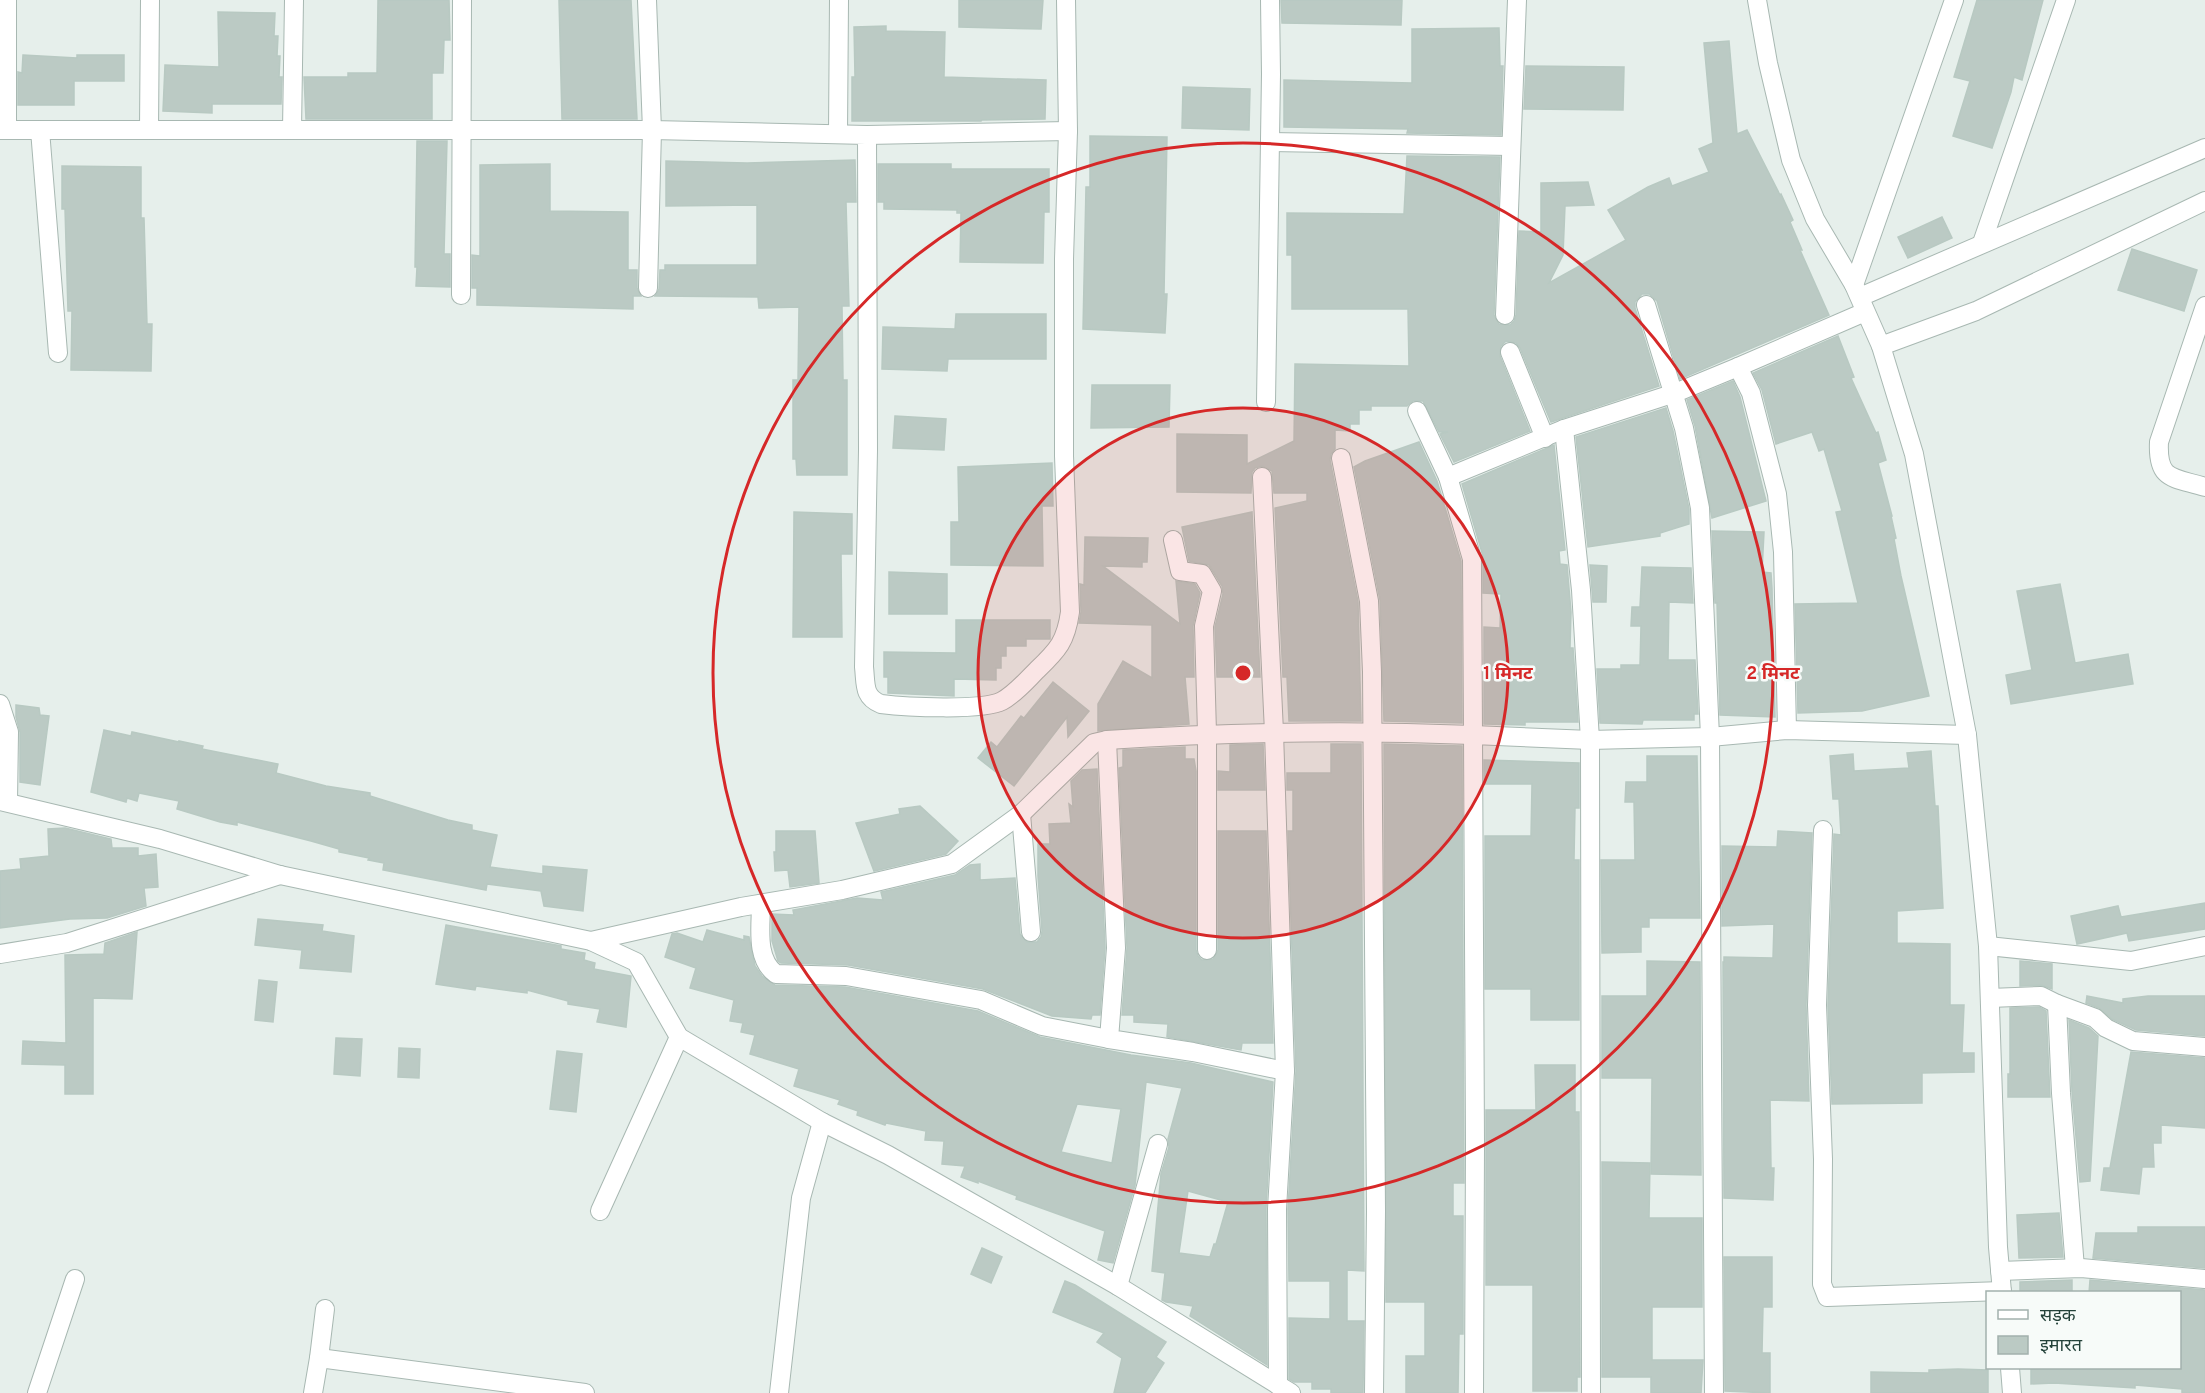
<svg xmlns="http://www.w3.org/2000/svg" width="2205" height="1393" viewBox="0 0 2205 1393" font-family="Overpass,'Noto Sans Devanagari',sans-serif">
<rect width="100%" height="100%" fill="#e6efeb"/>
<g fill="#bbcac4" stroke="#b8c9c2" stroke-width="1.5" fill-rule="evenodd">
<polygon points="378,0 449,0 450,40 444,40 443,73 432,73 432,119 306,119 304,77 348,77 348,73 377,73"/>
<polygon points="559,0 631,0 637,119 562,119"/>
<polygon points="959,0 1043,0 1041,29 959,27"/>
<polygon points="1281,0 1402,0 1401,25 1282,23"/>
<polygon points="1977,0 2043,0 2022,80 2014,77 2011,92 1992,148 1953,136 1970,81 1954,77"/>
<polygon points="218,12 275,13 274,36 278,36 277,56 280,56 279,77 282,77 281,104 212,104 212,113 163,111 165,65 219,67"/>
<polygon points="886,26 886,31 945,32 944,77 1046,80 1045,119 982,120 981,121 852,121 852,77 855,77 854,27"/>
<polygon points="1499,28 1500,66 1503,66 1501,135 1407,133 1408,129 1284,127 1284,80 1412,83 1412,29"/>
<polygon points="1729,41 1737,134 1747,130 1780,195 1781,194 1793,220 1790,222 1802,250 1800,250 1829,315 1680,379 1657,301 1649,294 1642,294 1635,302 1635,308 1659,386 1551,422 1520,348 1516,343 1506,341 1501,346 1500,356 1530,431 1454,462 1440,434 1448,432 1439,432 1423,401 1413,401 1407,406 1371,406 1371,410 1359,410 1359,424 1350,424 1350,431 1335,430 1335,449 1331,454 1330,460 1358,602 1361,721 1289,721 1287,677 1283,677 1275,508 1307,501 1307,493 1274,493 1272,471 1262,466 1255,468 1252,472 1251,493 1177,492 1177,434 1247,435 1247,464 1294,441 1295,364 1409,366 1408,309 1292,309 1292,255 1287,255 1287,213 1404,214 1407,156 1500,157 1494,315 1499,324 1510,325 1514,321 1516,315 1519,231 1541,232 1541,183 1588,182 1594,205 1565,206 1563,255 1549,283 1626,240 1608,210 1648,187 1669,178 1672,186 1709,172 1699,149 1713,143 1704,43"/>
<polygon points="23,55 77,58 77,55 124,55 124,81 74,81 74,105 18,105 18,72 22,73"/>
<polygon points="1526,66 1624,67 1623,110 1524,109"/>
<polygon points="1183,87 1250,89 1249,130 1182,128"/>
<polygon points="1090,136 1167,137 1164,294 1167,294 1165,333 1083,329 1086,187 1090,187"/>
<polygon points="417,141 447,141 444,254 450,254 450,287 416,286 417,267 415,267"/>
<polygon points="855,160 856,202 846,202 849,306 842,306 843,380 847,380 847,475 797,475 796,459 793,459 793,380 798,380 799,307 759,308 758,297 655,296 659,289 660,270 665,270 665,265 757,265 757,205 666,206 666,161 747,163"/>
<polygon points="550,164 550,211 628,212 628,270 637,270 637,288 641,296 633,296 633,309 477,305 477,288 472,288 472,255 480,256 480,165"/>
<polygon points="878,164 951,164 951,169 1049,169 1049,212 1044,212 1043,263 960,262 961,213 957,213 957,210 884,209 884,202 878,202"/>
<polygon points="62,166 141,167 141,218 144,218 147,324 152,324 151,371 71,370 72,311 68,311 65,209 62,209"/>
<polygon points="1942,217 1952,238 1908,258 1898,237"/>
<polygon points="2132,249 2197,270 2184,311 2118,290"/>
<polygon points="956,314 1046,314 1046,359 948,359 947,371 882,369 883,327 955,329"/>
<polygon points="1838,336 1854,377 1851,378 1876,433 1878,432 1886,460 1878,463 1892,516 1891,516 1896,538 1894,539 1901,576 1929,696 1862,711 1798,713 1795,604 1858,603 1836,512 1842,511 1824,449 1819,451 1812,432 1776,444 1762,390 1753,373"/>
<polygon points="1733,381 1740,397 1766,501 1712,518 1695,426 1687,400"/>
<polygon points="1092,385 1170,385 1169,427 1091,428"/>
<polygon points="1666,408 1673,431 1689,509 1689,524 1660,533 1660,536 1588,547 1576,437"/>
<polygon points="895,416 946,419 944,450 893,448"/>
<polygon points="1419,442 1437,481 1461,561 1462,723 1384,721 1380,600 1354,467 1365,461"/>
<polygon points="1554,445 1565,550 1559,551 1560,564 1567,565 1571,612 1570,648 1573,648 1578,722 1525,722 1525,725 1484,724 1484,627 1500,628 1501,594 1483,593 1483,556 1462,484"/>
<polygon points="1052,463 1053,506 1042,506 1043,566 951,565 951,522 959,522 958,467"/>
<polygon points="794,512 852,514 852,554 841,554 842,637 793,637"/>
<polygon points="1252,512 1260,677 1217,677 1215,627 1223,594 1222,586 1209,565 1189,561 1182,527"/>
<polygon points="1712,531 1764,532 1762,572 1771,573 1772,588 1775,717 1720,715 1717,603 1715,603"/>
<polygon points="1085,537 1148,538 1147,562 1142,562 1142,567 1103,566 1180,624 1176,581 1195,584 1200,593 1193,626 1194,677 1185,677 1189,724 1098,731 1098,704 1123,661 1152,678 1152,625 1079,623 1081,612 1080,584 1084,585"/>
<polygon points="1590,565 1607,566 1606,602 1593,602"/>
<polygon points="1642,567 1691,568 1693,603 1669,602 1668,660 1695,660 1698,714 1694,714 1694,720 1643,720 1642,724 1600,723 1597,669 1621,669 1621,665 1640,665 1641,626 1631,626 1632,607 1640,607"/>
<polygon points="889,572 947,574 947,614 889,614"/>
<polygon points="2060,584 2075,663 2128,654 2133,684 2011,704 2006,675 2032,670 2017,591"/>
<polygon points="956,620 1050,620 1050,639 1026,639 1026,646 1006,646 1006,656 1001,656 1001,668 996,668 996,680 954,679 954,696 888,693 888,677 884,677 884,652 956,653"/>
<polygon points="1053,682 1089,711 1068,737 1067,717 1014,786 978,758 991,742 997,747 1021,716 1024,718"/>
<polygon points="16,705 39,708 40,715 49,716 40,785 20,782 20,732 16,717"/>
<polygon points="104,730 131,736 132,732 179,742 179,741 203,746 202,749 278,764 276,773 326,786 370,793 370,796 448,820 472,825 472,830 497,835 490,867 543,874 543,866 587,870 583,911 544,906 541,891 487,884 486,890 383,870 384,863 368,860 369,858 339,852 339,849 311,841 237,822 237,825 220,822 177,809 179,801 139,793 137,801 127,798 126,802 91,792"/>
<polygon points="1263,744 1265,790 1218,790 1218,771 1230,772 1230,745"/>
<polygon points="1331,744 1361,744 1364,1271 1347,1270 1347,1321 1364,1321 1363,1393 1331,1393 1331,1389 1312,1389 1312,1382 1294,1382 1289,1379 1289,1318 1330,1319 1330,1281 1289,1281 1288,1209 1296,1071 1288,831 1293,831 1293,790 1287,790 1287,773 1331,773"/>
<polygon points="1384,744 1462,746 1464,1183 1453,1183 1453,1216 1463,1216 1463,1334 1459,1334 1458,1393 1406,1393 1406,1356 1425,1356 1425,1302 1386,1302"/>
<polygon points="1185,747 1185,759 1194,759 1196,771 1196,950 1198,956 1202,960 1213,959 1218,950 1218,831 1266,831 1273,1043 1242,1043 1241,1050 1167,1037 1168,1024 1134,1022 1134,1015 1122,1015 1127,948 1119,768 1123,767 1123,750"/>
<polygon points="1931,751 1935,806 1938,806 1943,908 1897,911 1897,943 1950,944 1950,1005 1964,1005 1962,1053 1974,1053 1974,1072 1922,1073 1922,1103 1832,1104 1828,1005 1834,834 1841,835 1839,799 1833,799 1830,756 1853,754 1854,771 1909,768 1907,753"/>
<polygon points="1647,756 1697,756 1700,918 1649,918 1649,927 1641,927 1641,952 1602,953 1601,860 1635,860 1634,802 1625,802 1626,782 1647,782"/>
<polygon points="1484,760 1579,763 1579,808 1575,808 1574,860 1579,860 1579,1020 1531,1020 1531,989 1485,989 1485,836 1531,836 1532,784 1484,784"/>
<polygon points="1097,769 1105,948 1100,1015 1092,1015 1091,1019 1052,1016 983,989 848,965 781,963 778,961 772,941 772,914 794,915 793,910 857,898 883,900 881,892 955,875 970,865 980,864 980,880 1015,878 1020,934 1027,942 1037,942 1041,937 1042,931 1038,876 1038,844 1050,844 1049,824 1071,823 1069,804 1073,807 1071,781 1082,770"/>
<polygon points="920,806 958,841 946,854 874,871 856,823 900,814 899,809"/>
<polygon points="65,828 111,839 112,848 138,848 138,856 156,854 158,887 144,888 146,906 107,918 70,919 0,928 0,871 21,869 20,859 49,856 48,829"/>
<polygon points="776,831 815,831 819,883 790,887 788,870 775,871 774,852 776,852"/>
<polygon points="1778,831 1812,833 1806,1005 1809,1101 1770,1100 1771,1168 1774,1168 1773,1200 1724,1198 1723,962 1724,962 1724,957 1773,958 1774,924 1722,926 1722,846 1777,847"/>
<polygon points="2205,903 2205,929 2129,941 2127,933 2077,944 2071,916 2118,906 2121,917"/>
<polygon points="258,919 323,925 322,931 354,936 351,972 300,968 302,950 255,945"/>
<polygon points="446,925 561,946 561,949 585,953 584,960 595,963 594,969 631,976 626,1027 597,1022 600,1009 568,1004 568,1001 527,990 527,993 476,986 475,990 436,984"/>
<path d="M707,930L744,940V936L749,937L755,966L762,976L775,985L845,987L978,1011L1040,1037L1131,1055L1191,1063L1273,1082L1266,1209L1267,1365L1190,1316L1193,1306L1166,1302L1162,1300L1165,1273L1152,1271L1161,1174L1169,1147L1168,1139L1182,1088L1146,1082L1135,1185L1113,1263L1098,1260L1105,1231L1016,1199L1017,1196L978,1181V1183L961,1177L965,1166L942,1164L944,1141L925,1140L926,1131L886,1123L885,1125L857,1115L858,1111L838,1104L840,1100L794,1086L799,1069L750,1054L755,1035L741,1032L743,1023L730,1021L734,1000L690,988L696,968L665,957L672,934L677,933L703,942ZM1077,1104L1121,1109L1112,1163L1061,1152ZM1188,1191L1228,1202L1216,1244H1214L1210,1257L1179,1253Z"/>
<polygon points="137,932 132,999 93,998 93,1094 65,1094 65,1065 22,1064 23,1041 66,1043 65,955 104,954 105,943"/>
<polygon points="1647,961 1700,962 1701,1175 1651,1174 1652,1078 1602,1078 1602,996 1647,996"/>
<polygon points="2020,961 2052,964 2052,989 2041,985 2020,986"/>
<polygon points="259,980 277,982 273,1022 255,1020"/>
<polygon points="2087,996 2123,1003 2123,999 2148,996 2205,996 2205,1036 2136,1030 2112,1019 2099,1008 2086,1003"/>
<polygon points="2039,1007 2046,1011 2050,1097 2008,1097 2008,1074 2010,1074 2010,1008"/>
<polygon points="2069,1020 2089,1028 2098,1036 2090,1181 2080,1182 2072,1092"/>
<polygon points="336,1038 362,1039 360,1076 334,1074"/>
<polygon points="399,1048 420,1049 419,1078 398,1077"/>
<polygon points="557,1051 582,1054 576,1112 550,1109"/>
<polygon points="2131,1052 2205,1058 2205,1128 2161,1125 2161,1143 2153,1143 2154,1167 2142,1167 2139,1194 2101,1190 2104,1168 2110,1168"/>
<polygon points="1535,1065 1575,1065 1575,1112 1579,1112 1580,1377 1577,1377 1577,1391 1533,1391 1533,1285 1486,1285 1486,1110 1536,1110"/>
<polygon points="1602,1162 1650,1163 1649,1218 1702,1218 1702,1307 1652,1307 1652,1360 1703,1360 1701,1393 1651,1393 1651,1377 1602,1377"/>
<polygon points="2059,1213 2063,1257 2019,1258 2017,1215"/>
<polygon points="2138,1227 2205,1227 2205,1268 2093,1258 2096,1233 2138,1233"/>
<polygon points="982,1248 1002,1257 991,1283 971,1274"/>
<polygon points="1724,1257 1772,1257 1772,1307 1763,1307 1762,1353 1770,1353 1770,1393 1725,1391"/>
<polygon points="2072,1280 2072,1293 2020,1293 2020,1282"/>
<polygon points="2090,1280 2205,1290 2205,1393 2182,1393 2182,1389 2135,1385 2135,1388 2054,1383 2031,1384 2031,1368 2180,1368 2180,1293 2089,1293"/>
<polygon points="1065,1281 1075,1285 1166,1342 1156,1357 1164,1363 1145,1393 1114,1393 1122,1358 1097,1342 1104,1333 1053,1312"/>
<polygon points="1958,1369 1988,1370 1988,1393 1871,1393 1871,1372 1929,1373 1929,1370"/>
</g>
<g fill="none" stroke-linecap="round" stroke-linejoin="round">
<g stroke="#a8b8b2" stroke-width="20">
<g id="minor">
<polyline points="7,0 7,130"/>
<path d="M647,0L652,130L867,135L868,450L864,667C866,684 863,697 881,704C905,707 983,711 1002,701C1015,694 1026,681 1037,670C1058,650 1066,641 1070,612L1064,456V259L1068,131L1066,0"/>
<polyline points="1757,0 1768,63 1791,160 1815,219 1854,285 1881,346 1914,454 1967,735 1988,946 1998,1247 2002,1292"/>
<polyline points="0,130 652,130 648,288"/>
<polyline points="40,130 58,353"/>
<polyline points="149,130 150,0"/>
<polyline points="292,130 294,0"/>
<polyline points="838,134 839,0"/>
<polyline points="867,135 1068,131"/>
<polyline points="1270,142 1511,146"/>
<polyline points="1982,243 2066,0"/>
<polyline points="1854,285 1954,0"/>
<polyline points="461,295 462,0"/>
<polyline points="1860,297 2205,148"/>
<polyline points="1646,305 1684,428 1700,508 1710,737 1714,1393"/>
<path d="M2205,306L2159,442C2157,481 2173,477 2205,487"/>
<polyline points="1505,315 1517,0"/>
<polyline points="1881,346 1976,311 2205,201"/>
<polyline points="1510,352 1545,438"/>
<polyline points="1266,402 1271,74 1270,0"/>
<polyline points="1417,411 1448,477"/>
<polyline points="1564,429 1581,590 1590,740 1591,1393"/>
<polyline points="1341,458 1369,601 1372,672 1376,1211 1374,1393"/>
<polyline points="1262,477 1274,732 1285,1071 1277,1209 1278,1385"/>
<polyline points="1173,540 1180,571 1202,574 1212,591 1204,626 1207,733 1207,950"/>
<polyline points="0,704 9,732 8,802"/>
<polyline points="1787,730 1783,552 1777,494 1751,393 1738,367 1865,312"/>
<polyline points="1107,740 1116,948 1109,1039 1193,1052 1285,1071"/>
<polyline points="0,801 160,839 280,875 591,941 636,962 679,1037 822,1122 888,1155 1118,1286 1291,1393"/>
<polyline points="1021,814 1031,932"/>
<polyline points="1823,830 1817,1005 1823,1159 1822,1284 1827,1297 2002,1291"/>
<path d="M761,904C761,926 755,959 776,974L846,976L981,1000L1042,1026L1109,1039"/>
<path d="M591,941L741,907L842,890L952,864L1021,814L1094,743L1107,740C1230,732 1351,730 1473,735L1472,559L1448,477L1564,429L1675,393L1738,367"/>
<polyline points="1988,946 2131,961 2205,946"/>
<polyline points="0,954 67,943 280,875"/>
<polyline points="1990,998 2041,996 2057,1004"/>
<polyline points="600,1211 679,1037"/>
<polyline points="2075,1268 2061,1093 2057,1004 2095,1018 2106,1028 2133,1041 2205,1047"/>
<polyline points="2000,1271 2081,1268 2205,1279"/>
<polyline points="1118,1286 1158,1144"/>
<polyline points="319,1358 325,1309"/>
<polyline points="2010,1368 2012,1393"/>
<polyline points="37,1393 75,1279"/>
<polyline points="313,1393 319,1358 585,1393"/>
<polyline points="779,1393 801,1198 822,1122"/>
<polyline points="1474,1393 1475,1145 1473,735 1590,740 1710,737 1787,730 1967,735"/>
</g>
</g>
<use href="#minor" stroke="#fff" stroke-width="18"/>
</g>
<circle cx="1243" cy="673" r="265" fill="#d62828" fill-opacity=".12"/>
<g fill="none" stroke="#d62828" stroke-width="3">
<circle cx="1243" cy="673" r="265"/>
<circle cx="1243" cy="673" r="530"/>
</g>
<circle cx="1243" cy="673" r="9" fill="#d62828" stroke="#f7fbf9" stroke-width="3"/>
<g font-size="18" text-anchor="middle" font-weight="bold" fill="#d62828" stroke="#f7fbf9" stroke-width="5" stroke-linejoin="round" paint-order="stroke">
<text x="1508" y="679">1 मिनट</text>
<text x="1773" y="679">2 मिनट</text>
</g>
<rect x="1986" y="1291" width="195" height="78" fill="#f7fbf9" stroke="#a3b1ad" stroke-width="1.5"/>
<rect x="1998" y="1310" width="30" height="9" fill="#ffffff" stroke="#a3b1ad" stroke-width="1.5"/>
<text x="2040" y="1321" font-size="18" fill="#24423a">सड़क</text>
<rect x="1998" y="1336" width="30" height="18" fill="#bbcac4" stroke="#a3b1ad" stroke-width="1.5"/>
<text x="2040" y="1351" font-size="18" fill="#24423a">इमारत</text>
</svg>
